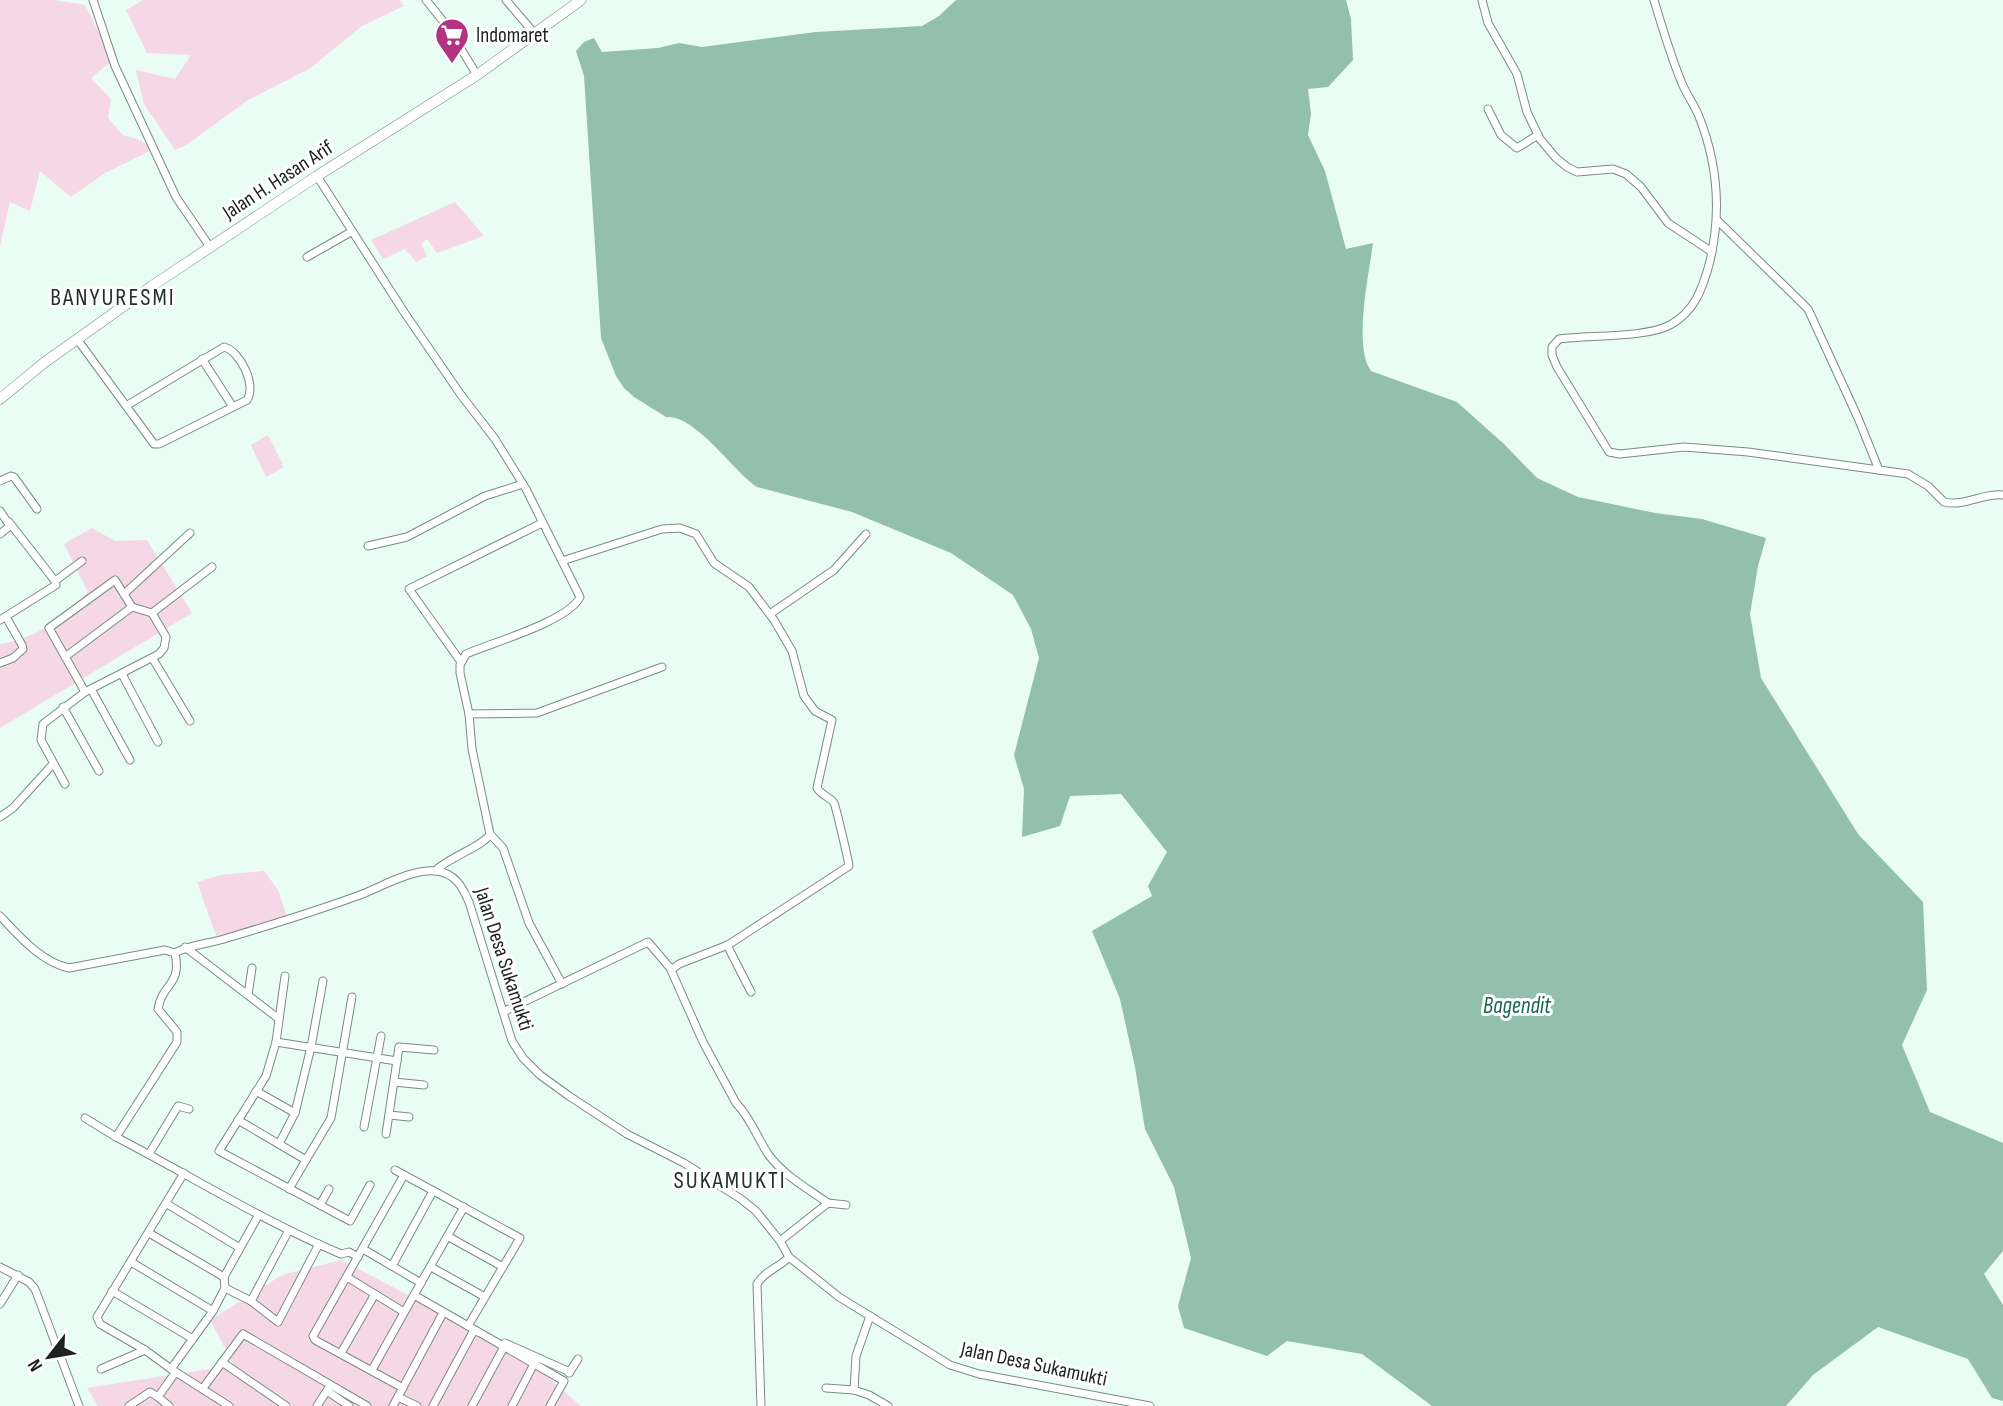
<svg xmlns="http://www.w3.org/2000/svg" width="2003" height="1406" viewBox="0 0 2003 1406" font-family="'Sofia Sans Condensed',sans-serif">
<rect width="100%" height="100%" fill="#e9fdf5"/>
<g fill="#f6d7e6">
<polygon points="0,0 54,0 85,5 113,60 91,78 111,99 108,118 123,135 137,139 154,149 105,173 71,197 40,171 30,211 10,202 0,246"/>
<polygon points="143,0 400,0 404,6 362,26 309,69 248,100 188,144 175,150 144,104 136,70 175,79 191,55 147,53 126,10"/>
<polygon points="455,202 484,236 437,253 427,239 421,244 427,256 416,262 405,249 383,259 371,240"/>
<polygon points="268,435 284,467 266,477 251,445"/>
<path d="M92,528L115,541L147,540L192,613L0,728V644C40,637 59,620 88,592L64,544Z"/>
<polygon points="264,871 278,890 287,917 217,938 197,882 221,875"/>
<polygon points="341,1260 443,1313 461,1320 511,1345 581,1406 98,1406 87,1388 234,1365 210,1320 282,1275"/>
</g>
<path fill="#93bfad" d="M956,0H1346L1351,19L1353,60L1328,87L1308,89L1311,114L1308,135L1325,171L1346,249L1373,243C1369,274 1353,346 1371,371L1457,402L1504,444L1537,478L1578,497L1655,513L1702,519L1766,538L1758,566L1750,614L1761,678L1858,834L1923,902L1927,990L1902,1045L1930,1112L2003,1143V1251L1984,1274L2003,1305V1401L1992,1398L1968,1359L1878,1327L1813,1375L1786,1406H1432L1362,1354L1287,1341L1267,1356L1184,1328L1178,1306L1191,1258L1174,1187L1145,1129L1135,1067L1120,999L1092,931L1152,896L1148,886L1167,852L1121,794L1070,796L1060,826L1022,837L1024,789L1014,755L1039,658L1031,629L1013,595L951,553L852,512L757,487C732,470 696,415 666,417L634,397L624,388L616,376L601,338L584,76L576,51L584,42L594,38L602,52L658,48L679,43L702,47L816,32L922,26L939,16Z"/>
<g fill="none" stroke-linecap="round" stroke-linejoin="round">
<g stroke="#798b83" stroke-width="9">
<g id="minor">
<polyline points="93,0 115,66 176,197 210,247"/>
<polyline points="426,0 447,26 477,75"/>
<polyline points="506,0 534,33"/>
<polyline points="1482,0 1488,23 1517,74 1527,112 1540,139 1556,158 1567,167 1577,172 1613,169 1626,174 1641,187 1668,223 1712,252"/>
<path d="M1654,0C1662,27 1670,54 1681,81C1685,92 1693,103 1698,114C1718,163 1722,213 1709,265C1702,290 1694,312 1670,325C1646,338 1588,335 1559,339L1552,347V355L1557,367L1609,452L1620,454L1684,447L1748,452L1908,474L1928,486L1944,502C1964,507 1983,493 2003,495"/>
<polyline points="1488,109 1501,135 1517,148 1538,135"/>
<path d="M317,176L404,312L461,395L495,439L526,489L580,597C569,621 491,643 466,654L460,665V673L469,714L472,749L490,834C484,846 449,857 435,871"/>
<polyline points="1718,221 1808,309 1858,418 1879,470"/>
<polyline points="307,257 351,232"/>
<path d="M77,339L154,444H159L247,400C257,385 240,351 224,347L126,406"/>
<polyline points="202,359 233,407"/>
<polyline points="0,481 11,476 14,477 37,509"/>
<polyline points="0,511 10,526 0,534"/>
<polyline points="368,546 407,537 485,496 523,484"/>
<path d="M562,561L662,529L680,528L696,534L714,563L749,587L774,620L792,651L804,696L815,711L832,720L817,788C821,795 830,797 834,803C836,807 849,863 849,866L728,945L679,964L671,970L703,1042L736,1103C750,1117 757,1137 768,1154C784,1176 807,1188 828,1203"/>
<polyline points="55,581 82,561"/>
<polyline points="124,594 190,533"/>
<polyline points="152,613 212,567"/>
<polyline points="770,614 834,570 866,534"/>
<polyline points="0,620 56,585 55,581 9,522"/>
<polyline points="65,657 132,607 115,580 49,628 85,692"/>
<polyline points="153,659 190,721"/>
<polyline points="461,662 409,589 542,523"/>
<polyline points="0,663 13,658 23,649 22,645 6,617"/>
<polyline points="122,674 158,742"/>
<polyline points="91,689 130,760"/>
<polyline points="63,707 99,771"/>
<polyline points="469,714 537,713 662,667"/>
<polyline points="65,784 41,740 43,724 85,692 159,654 164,648 166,637 152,613 132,607"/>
<polyline points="0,817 13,808 53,764"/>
<polyline points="490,834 503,848 529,923 562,984"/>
<path d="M0,916C19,936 41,962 69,968L165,950L175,953C191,944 210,944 227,938C271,925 316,911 360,895C383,886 411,869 436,871C455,873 462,886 469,902L512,1041L523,1058L540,1075L569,1096L627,1134L684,1163L741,1199L756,1211L780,1241L789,1257L839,1297L950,1365L979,1374L1150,1406"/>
<polyline points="727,945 751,992"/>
<polyline points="185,947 279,1019"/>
<path d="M175,953C182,986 162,983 158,1009L177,1032V1042L116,1137C191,1176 263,1221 341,1254L349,1252L358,1257"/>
<polyline points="285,976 276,1042 266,1076 219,1151 350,1221 370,1185"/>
<polyline points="248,995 252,968"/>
<polyline points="503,1012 648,942 671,969"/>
<polyline points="276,1042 397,1061"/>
<polyline points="394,1082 424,1085"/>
<polyline points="256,1091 295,1113"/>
<polyline points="389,1115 409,1117"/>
<polyline points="85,1118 116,1137"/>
<polyline points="238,1120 306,1160 289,1189"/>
<polyline points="364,1127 381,1036"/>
<polyline points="386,1134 399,1047 434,1050"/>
<polyline points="279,1144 295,1113 311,1047 323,981"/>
<polyline points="149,1154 178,1106 189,1109"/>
<polyline points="306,1160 331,1118 352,997"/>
<polyline points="395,1170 520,1238 468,1326"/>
<polyline points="184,1173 97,1317 100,1324 145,1350 171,1369 213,1311 225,1288 224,1277 258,1216"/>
<polyline points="167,1204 240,1248"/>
<polyline points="320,1205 329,1189"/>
<polyline points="464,1207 414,1295 564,1381 550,1406"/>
<polyline points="149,1233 224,1277"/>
<polyline points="449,1237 503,1267"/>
<polyline points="780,1241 828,1203 846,1205"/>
<polyline points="363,1249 421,1283"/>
<polyline points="131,1262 213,1311"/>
<polyline points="392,1266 433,1191"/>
<polyline points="0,1267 29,1282 35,1289 79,1406"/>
<polyline points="431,1267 485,1297"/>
<polyline points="347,1277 404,1312"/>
<polyline points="225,1288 251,1301 278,1322 319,1244"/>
<polyline points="112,1291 193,1339"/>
<polyline points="251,1301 289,1230"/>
<polyline points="0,1304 18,1275"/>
<polyline points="870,1316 856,1356 854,1390 869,1395 888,1406"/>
<polyline points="505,1343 570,1372"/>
<polyline points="341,1353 375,1294"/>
<polyline points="222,1362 286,1406"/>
<polyline points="101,1369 145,1350"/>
<polyline points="171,1369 229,1406"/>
<polyline points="372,1370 414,1295"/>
<polyline points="569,1373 578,1359"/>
<polyline points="203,1388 243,1334 367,1406"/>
<polyline points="403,1388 315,1340 313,1336 404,1175"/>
<polyline points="826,1388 854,1390"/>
<polyline points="327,1391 349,1406"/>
<polyline points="398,1397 417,1406"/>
<polyline points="129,1406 150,1392 158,1397"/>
<polyline points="169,1406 158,1397 175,1373"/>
<polyline points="317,1406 328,1389"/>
<polyline points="393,1406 443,1313"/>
<polyline points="433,1406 474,1330 478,1332"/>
<polyline points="472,1406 505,1345"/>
<polyline points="512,1406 536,1360"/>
<path d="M761,1406L757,1284C764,1271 779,1268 789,1257"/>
</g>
</g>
<g stroke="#798b83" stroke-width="11">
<polyline id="secondary" points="0,399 45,362 152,286 317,176 477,75 581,0"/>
</g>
<use href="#minor" stroke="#fff" stroke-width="7"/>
<use href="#secondary" stroke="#fff" stroke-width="10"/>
</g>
<defs>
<g id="supermarket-pin" transform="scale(1.75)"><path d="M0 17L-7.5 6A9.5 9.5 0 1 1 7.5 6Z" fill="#b23381" stroke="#fff"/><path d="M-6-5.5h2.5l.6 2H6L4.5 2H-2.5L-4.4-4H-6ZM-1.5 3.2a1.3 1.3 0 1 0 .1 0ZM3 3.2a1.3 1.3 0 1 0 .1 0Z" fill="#fff"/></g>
</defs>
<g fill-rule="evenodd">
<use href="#supermarket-pin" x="452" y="35"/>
</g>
<g text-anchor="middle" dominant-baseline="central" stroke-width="6" stroke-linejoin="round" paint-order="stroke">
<g font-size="21" fill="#1b221f" stroke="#fff" text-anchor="start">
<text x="476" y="35">Indomaret</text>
</g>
<g font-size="21" fill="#1b221f" stroke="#fff">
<text transform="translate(278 180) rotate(-33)">Jalan H. Hasan Arif</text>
<text transform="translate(504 959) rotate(72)">Jalan Desa Sukamukti</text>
<text transform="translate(1034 1364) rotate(12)">Jalan Desa Sukamukti</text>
</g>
<g font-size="23" font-style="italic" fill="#16664f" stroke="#fff">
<text x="1517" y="1006">Bagendit</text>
</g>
<g font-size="24" letter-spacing="2" fill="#20302a" stroke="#fff">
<text x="113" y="297">BANYURESMI</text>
<text x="730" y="1180">SUKAMUKTI</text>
</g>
</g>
<g transform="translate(49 1357) rotate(239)" stroke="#ffffff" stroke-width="5" paint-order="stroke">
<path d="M0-5L12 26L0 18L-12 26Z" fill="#1b221f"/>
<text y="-10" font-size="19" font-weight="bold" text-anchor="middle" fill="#1b221f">N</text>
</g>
</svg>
